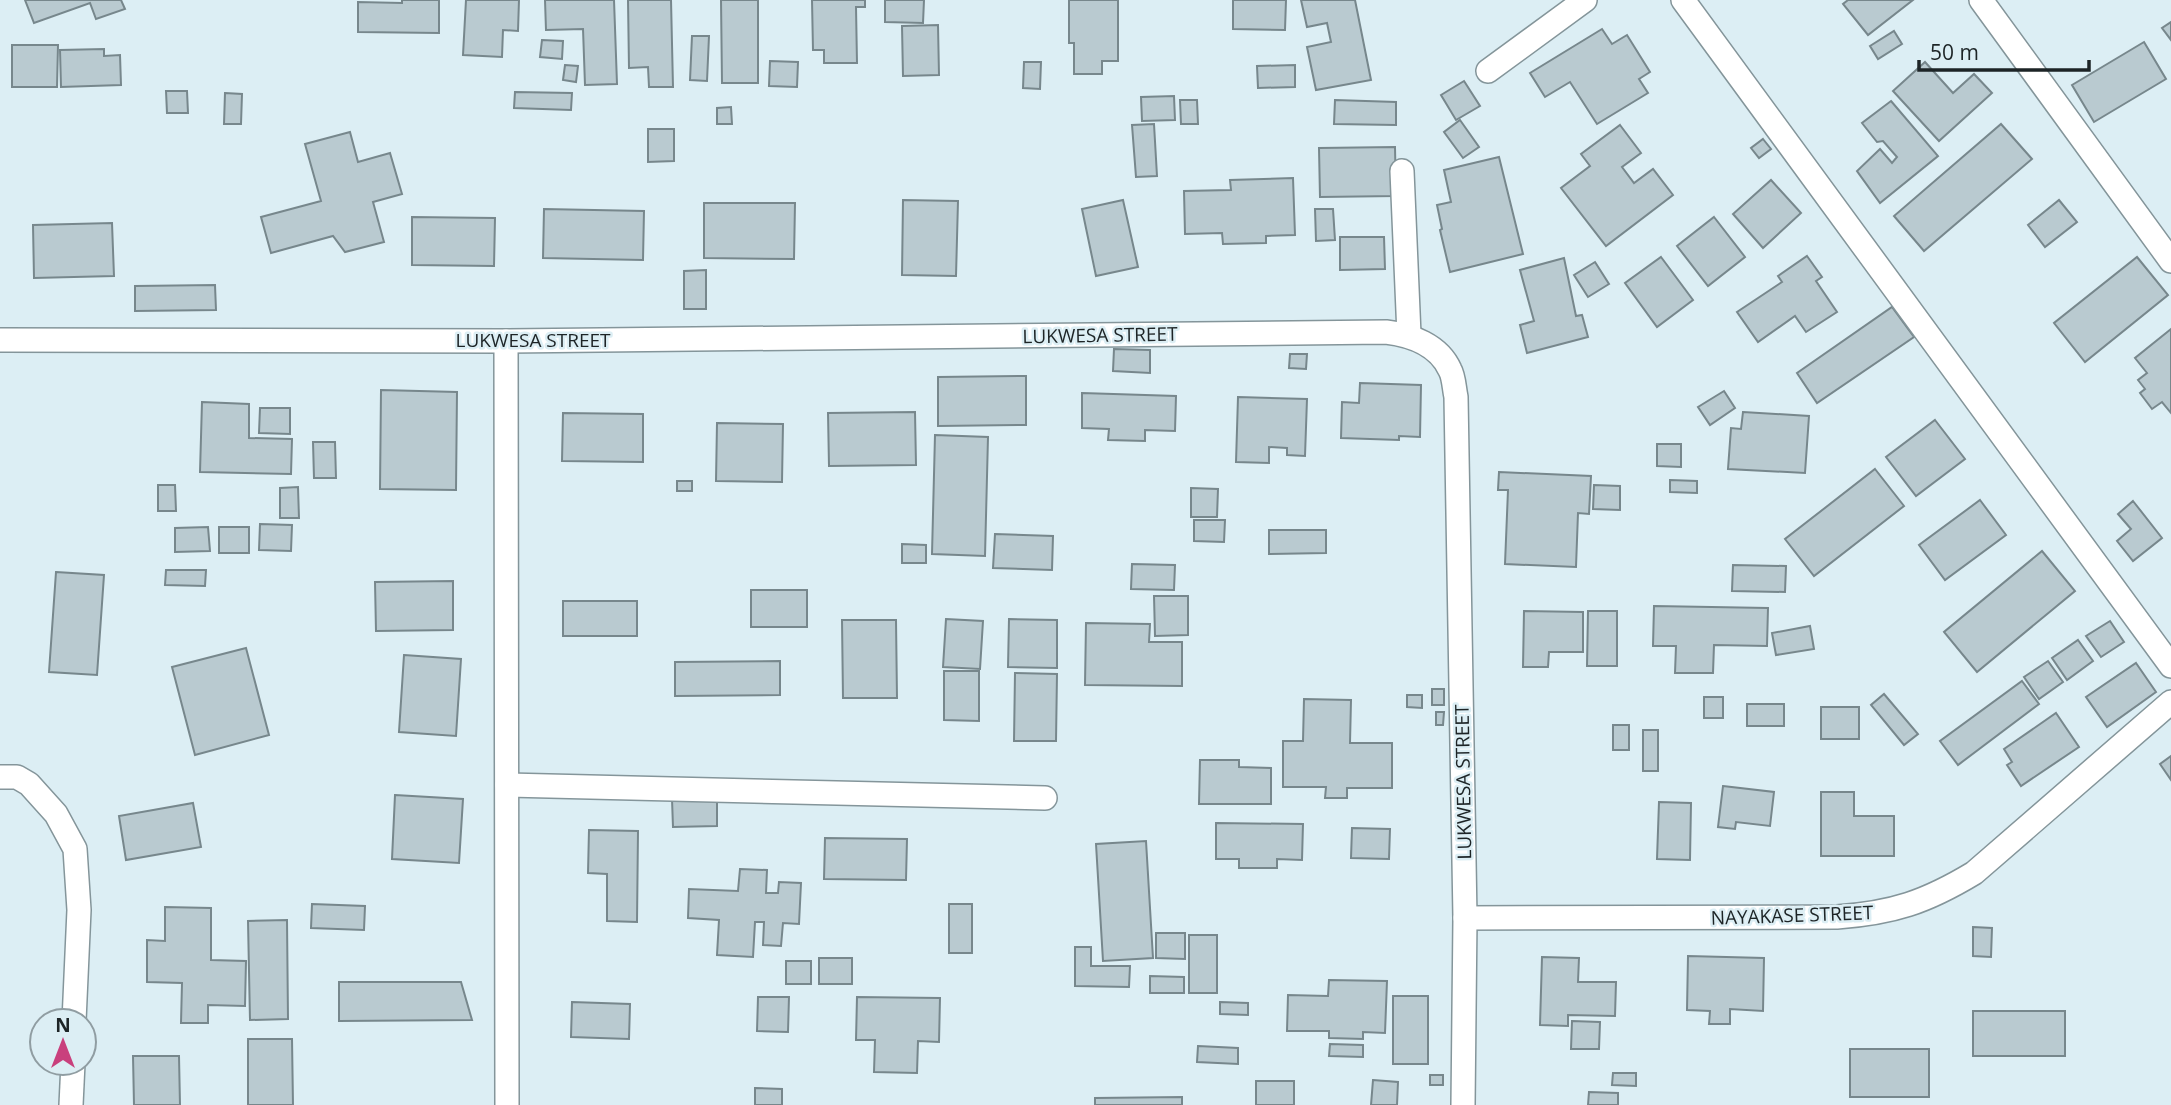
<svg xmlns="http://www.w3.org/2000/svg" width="2171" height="1105" viewBox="0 0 2171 1105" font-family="'Open Sans',sans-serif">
<rect width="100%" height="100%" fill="#dceef4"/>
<g fill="#b9cad0" stroke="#77878c" stroke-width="2">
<polygon points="25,0 121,0 125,9 96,19 90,3 34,23"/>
<polygon points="402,0 439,0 439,33 358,32 358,2 402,3"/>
<polygon points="466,0 519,0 518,31 503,30 502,57 463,55"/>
<polygon points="545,0 614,0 617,84 585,85 583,29 546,30"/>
<polygon points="628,0 671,0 673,87 649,87 648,67 629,68"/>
<polygon points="721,0 758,0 758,83 722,83"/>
<polygon points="812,0 865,0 865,7 856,7 857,63 824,63 824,50 813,50"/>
<polygon points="885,0 924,0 923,23 885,22"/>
<polygon points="1069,0 1118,0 1118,61 1102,61 1102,74 1074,74 1074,43 1069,43"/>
<polygon points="1233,0 1286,0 1285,30 1233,29"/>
<polygon points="1301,0 1355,0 1371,80 1316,90 1307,47 1331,42 1327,23 1307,27"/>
<polygon points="1848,0 1913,0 1868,35 1843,4"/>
<polygon points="2171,22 2171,40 2162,28"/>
<polygon points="938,25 939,75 903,76 902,26"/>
<polygon points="1602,29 1612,44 1627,35 1650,72 1639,79 1648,93 1597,124 1570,82 1545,97 1530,73"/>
<polygon points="1894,31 1902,44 1878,59 1870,46"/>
<polygon points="692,36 709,36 707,81 690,80"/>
<polygon points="542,40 563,41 562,59 540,57"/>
<polygon points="2144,42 2166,79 2094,122 2072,85"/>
<polygon points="12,45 58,45 57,87 12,87"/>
<polygon points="104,49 104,56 120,55 121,85 61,87 60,50"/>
<polygon points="770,61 798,62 797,87 769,86"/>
<polygon points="1024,62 1041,62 1040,89 1023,88"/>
<polygon points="1925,62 1953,93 1974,74 1992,93 1939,141 1893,91"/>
<polygon points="565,65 578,66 576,82 563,80"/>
<polygon points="1295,65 1295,87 1258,88 1257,66"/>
<polygon points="1464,81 1480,106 1456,120 1441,95"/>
<polygon points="166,91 187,91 188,113 167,113"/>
<polygon points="515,92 572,93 571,110 514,108"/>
<polygon points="225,93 242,94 241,124 224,124"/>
<polygon points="1174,96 1175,120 1142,121 1141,97"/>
<polygon points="1180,100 1197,100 1198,124 1181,124"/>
<polygon points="1335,100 1396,102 1396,125 1334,124"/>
<polygon points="1891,101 1938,156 1880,203 1857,171 1880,149 1892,163 1897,157 1883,141 1877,142 1862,123"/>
<polygon points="731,107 732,124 717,124 717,108"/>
<polygon points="1460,120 1479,147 1463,158 1444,132"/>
<polygon points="1154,124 1157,176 1136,177 1132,125"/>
<polygon points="2001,124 2032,159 1924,251 1894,216"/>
<polygon points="1620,125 1641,153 1622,167 1634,183 1653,169 1673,195 1606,246 1561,188 1590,166 1581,154"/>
<polygon points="648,129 674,129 674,161 648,162"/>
<polygon points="350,132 358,162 390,153 402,194 373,202 384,242 345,252 333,236 271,253 261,217 321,201 305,144"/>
<polygon points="1763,139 1771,149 1759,158 1751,148"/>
<polygon points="1395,147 1396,196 1320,197 1319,148"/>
<polygon points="1499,157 1523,254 1450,272 1440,230 1442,229 1437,205 1451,202 1444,170"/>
<polygon points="1293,178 1295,235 1266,236 1266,243 1223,244 1222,233 1185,234 1184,191 1231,190 1230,180"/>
<polygon points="1771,180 1801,213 1763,248 1733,214"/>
<polygon points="903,200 958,201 956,276 902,275"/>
<polygon points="1123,200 1138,267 1096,276 1082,209"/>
<polygon points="2059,200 2077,222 2045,247 2028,225"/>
<polygon points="704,203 795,203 794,259 704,258"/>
<polygon points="544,209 644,211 643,260 543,258"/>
<polygon points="1315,209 1333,209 1335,240 1316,241"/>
<polygon points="412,217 495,218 494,266 412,265"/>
<polygon points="1714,217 1745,257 1708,286 1677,246"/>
<polygon points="112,223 114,276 34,278 33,225"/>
<polygon points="1340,237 1384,237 1385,269 1340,270"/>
<polygon points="1807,256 1822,277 1816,281 1837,312 1806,332 1795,316 1758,342 1737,312 1782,282 1778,276"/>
<polygon points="1661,257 1693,300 1657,327 1625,283"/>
<polygon points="2137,257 2168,295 2085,362 2054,323"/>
<polygon points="1564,258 1576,316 1582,315 1588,337 1527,353 1520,325 1534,321 1520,270"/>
<polygon points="1595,262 1609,284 1588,297 1574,275"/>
<polygon points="706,270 706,309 684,309 684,271"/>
<polygon points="215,285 216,310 135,311 135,286"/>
<polygon points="1892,307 1914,337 1817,403 1797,373"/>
<polygon points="2171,329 2171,413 2162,402 2152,409 2140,393 2145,389 2138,380 2147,373 2135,358"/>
<polygon points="1114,349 1150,350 1150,373 1113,371"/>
<polygon points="1290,354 1307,354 1306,369 1289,368"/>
<polygon points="1026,376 1026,425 938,426 938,377"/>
<polygon points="1360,383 1421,385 1420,437 1399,436 1399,440 1341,438 1342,402 1359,403"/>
<polygon points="381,390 457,392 456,490 380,489"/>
<polygon points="1724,391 1735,408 1710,425 1698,407"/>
<polygon points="1082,393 1176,396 1175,431 1145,430 1145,441 1108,440 1109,429 1082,428"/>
<polygon points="1238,397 1307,399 1305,456 1287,455 1287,448 1269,447 1269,463 1236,462"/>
<polygon points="202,402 249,404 249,438 292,439 291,474 200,472"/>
<polygon points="260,408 290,408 290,434 259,433"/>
<polygon points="915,412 916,465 829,466 828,413"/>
<polygon points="1743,412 1809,416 1805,473 1728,469 1731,428 1741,429"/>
<polygon points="563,413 643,414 643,462 562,461"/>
<polygon points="1935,420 1965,459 1916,496 1886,457"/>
<polygon points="717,423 783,424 782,482 716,481"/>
<polygon points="935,435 988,437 985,556 932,554"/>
<polygon points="313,442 335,442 336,478 314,478"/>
<polygon points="1657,444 1681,444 1681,467 1657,466"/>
<polygon points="1875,469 1904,506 1814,576 1785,539"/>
<polygon points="1499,472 1591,476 1589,514 1578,513 1576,567 1505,564 1508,490 1498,490"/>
<polygon points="1670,480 1697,481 1697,493 1670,492"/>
<rect x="677" y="481" width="15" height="10"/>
<polygon points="158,485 175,485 176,511 158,511"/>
<polygon points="1594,485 1620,486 1620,510 1593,509"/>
<polygon points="298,487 299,518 280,518 280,488"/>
<polygon points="1191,488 1218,489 1217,517 1191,517"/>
<polygon points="1980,500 2006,535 1945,580 1919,545"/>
<polygon points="2133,501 2162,538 2133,561 2117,541 2131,529 2118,514"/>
<polygon points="1194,520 1225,520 1224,542 1194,541"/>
<polygon points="260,524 292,525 291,551 259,550"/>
<polygon points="208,527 210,551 175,552 175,528"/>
<rect x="219" y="527" width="30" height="26"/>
<polygon points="1269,530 1326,530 1326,553 1269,554"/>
<polygon points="995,534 1053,536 1052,570 993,568"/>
<polygon points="902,544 926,545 926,563 902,563"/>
<polygon points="2042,551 2075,591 1977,672 1944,632"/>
<polygon points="1132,564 1175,565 1174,590 1131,589"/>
<polygon points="1733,565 1786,566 1785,592 1732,591"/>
<polygon points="166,570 206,570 205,586 165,585"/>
<polygon points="56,572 104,575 97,675 49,672"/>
<polygon points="453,581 453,630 376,631 375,582"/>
<rect x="751" y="590" width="56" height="37"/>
<polygon points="1154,596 1188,596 1188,635 1155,636"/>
<rect x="563" y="601" width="74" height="35"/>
<polygon points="1654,606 1768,608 1767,646 1714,645 1713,673 1675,673 1676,646 1653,646"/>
<polygon points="1524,611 1583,612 1583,652 1549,652 1548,667 1523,667"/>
<polygon points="1588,611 1617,611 1617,666 1587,666"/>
<polygon points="946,619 983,621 980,669 943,667"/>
<polygon points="1009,619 1057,620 1057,668 1008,667"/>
<polygon points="842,620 896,620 897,698 843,698"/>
<polygon points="2110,621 2124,642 2101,657 2086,636"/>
<polygon points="1086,623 1150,624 1149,642 1182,642 1182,686 1085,685"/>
<polygon points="1810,626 1814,649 1776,655 1772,633"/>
<polygon points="2078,640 2093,661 2067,680 2052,658"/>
<polygon points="246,648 269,735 195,755 172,667"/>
<polygon points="404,655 461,659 456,736 399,732"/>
<polygon points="780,661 780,695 675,696 675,662"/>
<polygon points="2048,661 2063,682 2039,699 2024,677"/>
<polygon points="2136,663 2156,692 2107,727 2086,697"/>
<polygon points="944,671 979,671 979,721 944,720"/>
<polygon points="1015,673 1057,674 1056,741 1014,741"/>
<polygon points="2022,681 2039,704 1958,765 1940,741"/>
<rect x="1432" y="689" width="12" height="16"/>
<polygon points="1884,694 1918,734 1904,745 1871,705"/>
<polygon points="1407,695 1422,695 1422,708 1407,707"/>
<rect x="1704" y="697" width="19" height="21"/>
<polygon points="1304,699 1351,700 1350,743 1392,743 1392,788 1347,788 1347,798 1325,798 1326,787 1283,787 1283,741 1303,741"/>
<rect x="1747" y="704" width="37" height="22"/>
<rect x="1821" y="707" width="38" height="32"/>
<polygon points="1436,712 1444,712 1443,725 1436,725"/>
<polygon points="2056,713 2079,747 2021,786 2007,765 2012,762 2004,749"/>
<rect x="1613" y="725" width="16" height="25"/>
<rect x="1643" y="730" width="15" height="41"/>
<polygon points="2171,756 2171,780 2160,764"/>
<polygon points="1200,760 1239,760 1239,767 1271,768 1271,804 1199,804"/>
<polygon points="1723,786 1774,792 1770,826 1736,822 1735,829 1718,827"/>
<polygon points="1821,792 1854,792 1854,816 1894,816 1894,856 1821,856"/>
<polygon points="395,795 463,799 459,863 392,859"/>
<polygon points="717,798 717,826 673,827 672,799"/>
<polygon points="1659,802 1691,803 1690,860 1657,859"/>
<polygon points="193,803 201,847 126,860 119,816"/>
<polygon points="1216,823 1303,824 1302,860 1277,859 1277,868 1239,868 1239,859 1216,859"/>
<polygon points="1352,828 1390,829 1389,859 1351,858"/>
<polygon points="589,830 638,831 637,922 607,921 607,874 588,873"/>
<polygon points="825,838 907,839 906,880 824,879"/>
<polygon points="1146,841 1153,958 1103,961 1096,844"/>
<polygon points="740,869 767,870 766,893 778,893 779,882 801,883 799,924 783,923 781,946 763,945 764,922 755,922 753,957 717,955 719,920 688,918 689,889 738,891"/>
<polygon points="312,904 365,906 364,930 311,928"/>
<rect x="949" y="904" width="23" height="49"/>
<polygon points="165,907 211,908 211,960 246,961 245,1006 208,1005 208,1023 181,1023 182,983 147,982 147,940 165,941"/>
<polygon points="287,920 288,1019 250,1020 248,921"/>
<polygon points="1973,927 1992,928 1991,957 1973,956"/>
<polygon points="1156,933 1185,933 1185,959 1156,958"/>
<rect x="1189" y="935" width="28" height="58"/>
<polygon points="1075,947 1091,947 1091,966 1130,966 1129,987 1075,986"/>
<polygon points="1688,956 1764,958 1763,1011 1730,1009 1730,1024 1709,1024 1710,1011 1687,1010"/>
<polygon points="1542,957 1579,958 1578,982 1616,982 1615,1016 1568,1015 1568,1026 1540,1025"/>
<rect x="819" y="958" width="33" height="26"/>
<rect x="786" y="961" width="25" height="23"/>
<polygon points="1150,976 1184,977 1184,993 1150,993"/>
<polygon points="1329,980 1387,981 1385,1033 1363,1032 1363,1039 1329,1038 1329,1031 1287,1031 1288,995 1328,996"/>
<polygon points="339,982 461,982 472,1020 339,1021"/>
<rect x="1393" y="996" width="35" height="68"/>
<polygon points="758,997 789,997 788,1032 757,1031"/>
<polygon points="857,997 940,998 939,1042 918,1041 917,1073 874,1072 875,1040 856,1040"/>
<polygon points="572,1002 630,1004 629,1039 571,1037"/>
<polygon points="1220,1002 1248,1003 1248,1015 1220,1014"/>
<rect x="1973" y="1011" width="92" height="45"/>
<polygon points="1572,1021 1600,1022 1599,1049 1571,1049"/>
<polygon points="248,1039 292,1039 293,1105 248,1105"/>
<polygon points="1330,1044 1363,1045 1363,1057 1329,1056"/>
<polygon points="1198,1046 1238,1048 1238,1064 1197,1062"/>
<rect x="1850" y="1049" width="79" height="48"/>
<polygon points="133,1056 179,1056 180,1105 134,1105"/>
<polygon points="1613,1073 1636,1073 1636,1086 1612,1085"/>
<rect x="1430" y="1075" width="13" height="10"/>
<polygon points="1373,1080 1398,1082 1397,1105 1371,1105"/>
<rect x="1256" y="1081" width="38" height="24"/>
<polygon points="755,1088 782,1089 782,1105 755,1105"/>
<polygon points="1589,1092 1618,1093 1618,1105 1588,1105"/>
<polygon points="1182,1097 1182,1105 1095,1105 1095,1098"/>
</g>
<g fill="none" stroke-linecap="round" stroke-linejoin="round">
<g stroke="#84959a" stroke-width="26">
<g id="minor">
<polyline points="1683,0 2171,666"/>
<polyline points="1981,0 2171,261"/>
<polyline points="1488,71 1585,0"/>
<polyline points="1402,171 1409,335"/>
<path d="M0,340L506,341L1386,332C1411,335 1439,345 1450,370C1454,377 1454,388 1456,397L1465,918L1463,1105"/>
<polyline points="506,341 507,1105"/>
<polyline points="0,777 17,777 29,784 56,814 75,849 79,910 74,1021"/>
<polyline points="507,785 1045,798"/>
<path d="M1465,918L1837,917C1893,913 1926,902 1974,873L2171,702"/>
<polyline points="71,1105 73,1063"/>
</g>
</g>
<use href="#minor" stroke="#fff" stroke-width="23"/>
</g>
<g text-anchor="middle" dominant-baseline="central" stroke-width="5" stroke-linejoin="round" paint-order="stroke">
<g font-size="19" fill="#1d2426" stroke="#dceef4">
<text transform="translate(1100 335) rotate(-1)">LUKWESA STREET</text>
<text x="533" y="340">LUKWESA STREET</text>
<text transform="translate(1463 782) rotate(-91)">LUKWESA STREET</text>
<text transform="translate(1792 915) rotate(-2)">NAYAKASE STREET</text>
</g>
</g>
<g transform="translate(63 1042)"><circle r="33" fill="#dceef4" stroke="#909da2" stroke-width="2"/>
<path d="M0-5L12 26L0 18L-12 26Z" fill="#c9407d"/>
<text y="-10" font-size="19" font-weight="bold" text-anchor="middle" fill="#1d2426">N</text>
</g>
<path d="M1919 60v10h170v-10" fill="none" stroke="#1d2426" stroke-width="3.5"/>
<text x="1930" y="60" font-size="21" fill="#1d2426" stroke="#dceef4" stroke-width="5" paint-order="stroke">50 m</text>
</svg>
